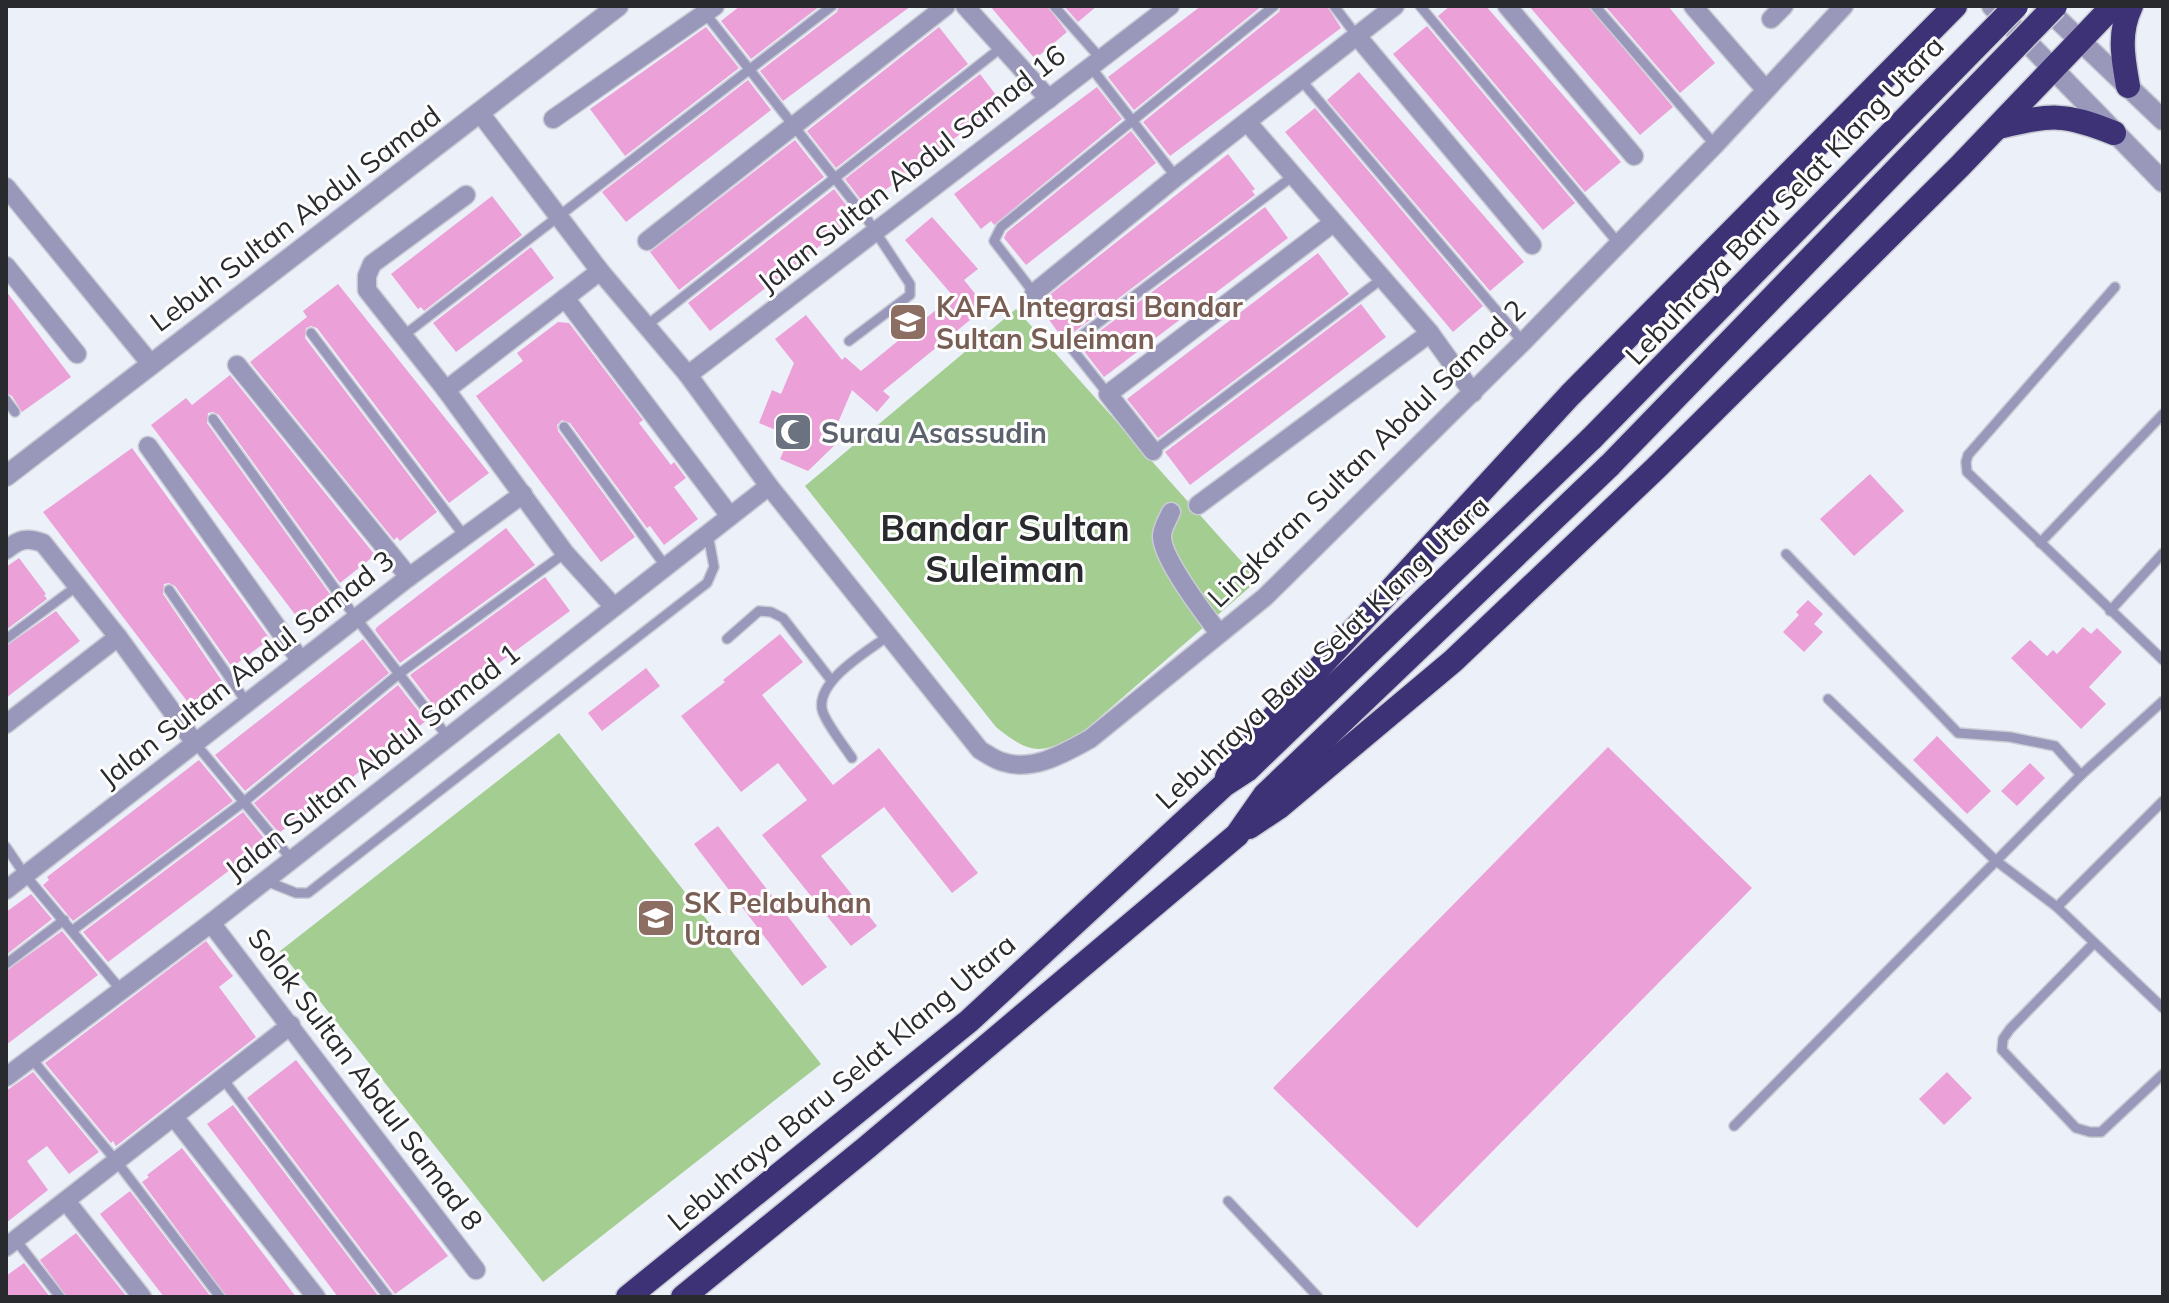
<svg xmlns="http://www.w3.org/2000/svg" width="2169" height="1303" viewBox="0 0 2169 1303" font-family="Mulish,sans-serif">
<rect width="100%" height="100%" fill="#ecf0f9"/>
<g fill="#a4ce91">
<path d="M1016,309L1258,580L1076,738C1037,754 1030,754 996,727L805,486Z"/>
<polygon points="559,733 821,1064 543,1282 280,951"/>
</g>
<g fill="#eba1d8">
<polygon points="740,6 820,6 751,59 721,21"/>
<polygon points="839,6 911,6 783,101 760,71 837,12"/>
<polygon points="990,6 1047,6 1067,32 1035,59"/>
<polygon points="1064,6 1097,6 1078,22"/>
<polygon points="1201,6 1262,6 1134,110 1108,77"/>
<polygon points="1281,6 1327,6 1341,28 1170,156 1143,122 1279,12"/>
<polygon points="1450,6 1486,6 1621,162 1585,192 1438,16"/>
<polygon points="1529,6 1588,6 1673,107 1640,135"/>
<polygon points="1605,6 1668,6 1715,63 1680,93"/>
<polygon points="1427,26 1575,203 1543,230 1393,54"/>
<polygon points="706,27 739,68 625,156 590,109"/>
<polygon points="939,27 968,64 836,168 807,131"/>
<polygon points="1359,72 1524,262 1490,291 1327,100"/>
<polygon points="980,74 1002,103 865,205 845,179"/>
<polygon points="748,80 771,110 626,222 602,192"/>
<polygon points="1097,87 1122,119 994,225 991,221 981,229 954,194"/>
<polygon points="1315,108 1483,306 1453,332 1285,132"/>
<polygon points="1131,131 1156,163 1026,265 1004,238 1007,232"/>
<polygon points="795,140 824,177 679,290 650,252"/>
<polygon points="1228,154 1255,189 1252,191 1255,195 1070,335 1068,333 1062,338 1038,304"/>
<polygon points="834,189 856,218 710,331 688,303"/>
<polygon points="492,196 522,235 424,311 421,307 418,309 391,274"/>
<polygon points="1265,207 1288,238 1104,377 1080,346"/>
<polygon points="932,217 978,269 964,280 986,307 883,391 890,397 877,412 852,390 831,439 838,442 808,471 780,459 790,436 759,423 772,390 781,394 794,363 775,339 806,315 842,360 845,357 861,371 953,296 905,240"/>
<polygon points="531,247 554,278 456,352 433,323"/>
<polygon points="1318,253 1349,294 1158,438 1127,399"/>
<polygon points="338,284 489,473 449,503 317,328 311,326 306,328 305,338 437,512 400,541 397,537 394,540 250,362 307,317 303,311"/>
<polygon points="6,291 71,377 22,412 12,396 6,393"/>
<polygon points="1361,304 1386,337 1190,485 1165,452"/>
<polygon points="558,322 569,323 643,420 639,423 671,465 674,462 686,478 674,487 698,519 664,545 650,526 647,528 570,423 562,420 557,425 558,431 635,537 601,562 476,396 523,361 517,353"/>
<polygon points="230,375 375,555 340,583 219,415 213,412 208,413 207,423 332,597 300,621 151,425 186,398 192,405"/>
<polygon points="132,448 270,639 232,667 175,586 169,583 164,584 163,594 222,681 190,705 43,512"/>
<polygon points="1870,474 1904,511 1854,556 1820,519"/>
<polygon points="506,528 535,565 400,663 375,630 377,627"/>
<polygon points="19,558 46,594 44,595 47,599 6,630 6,567"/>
<polygon points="545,577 570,611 436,709 410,675"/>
<polygon points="1808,600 1823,614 1814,624 1823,632 1804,652 1783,632 1799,615 1796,612"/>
<polygon points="56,611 80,641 6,698 6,646"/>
<polygon points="2083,627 2091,634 2097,628 2122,652 2089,687 2106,704 2081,729 2011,658 2030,640 2047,656 2053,650 2057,654"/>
<polygon points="780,634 803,662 762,695 833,785 879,748 978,873 952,893 884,807 821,856 877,926 851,946 762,835 807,800 778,763 741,792 681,716 725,682 723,680"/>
<polygon points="363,639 389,673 245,791 215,755"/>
<polygon points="646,668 660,686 602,731 588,713"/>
<polygon points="398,685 426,721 279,833 254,803"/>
<polygon points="1937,736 1991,791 1967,814 1913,760"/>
<polygon points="1608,747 1752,888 1417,1228 1273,1088"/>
<polygon points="199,760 233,801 73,921 43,885 49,880 47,877"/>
<polygon points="2030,763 2045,778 2017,806 2001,791"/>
<polygon points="243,812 267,842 108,962 83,932"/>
<polygon points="718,826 827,967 802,986 694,844"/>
<polygon points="31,894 52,919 6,955 6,912"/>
<polygon points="62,931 98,975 6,1045 6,971"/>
<polygon points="206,941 233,976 219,987 256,1037 116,1146 113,1141 111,1143 45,1063"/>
<polygon points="296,1060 448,1256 395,1294 247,1098"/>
<polygon points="33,1072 99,1152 69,1174 47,1146 27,1161 48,1190 6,1223 6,1091"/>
<polygon points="1947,1072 1972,1098 1944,1125 1919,1099"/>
<polygon points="233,1105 379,1297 338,1297 295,1240 207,1124"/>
<polygon points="182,1148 265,1256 296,1297 227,1297 142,1182 149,1177 147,1175"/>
<polygon points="130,1191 211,1297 164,1297 100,1214"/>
<polygon points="76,1233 127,1297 67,1297 40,1260"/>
<polygon points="24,1263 50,1297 6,1297 6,1276"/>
</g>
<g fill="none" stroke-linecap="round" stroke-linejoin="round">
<g stroke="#c9ccd4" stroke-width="12">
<g id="service">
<polyline points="1054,6 1101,59"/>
<polyline points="1334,6 1357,36"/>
<polyline points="1420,6 1619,244"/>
<polyline points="1595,6 1715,145"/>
<polyline points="705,13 867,219 910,284 910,295 849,341"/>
<polyline points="1090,66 1176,177"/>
<polyline points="1301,80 1523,342"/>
<polyline points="2115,287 1968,455 1966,462 1967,472 2163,660"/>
<polyline points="1034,293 994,241 1001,227 1274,6"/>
<polyline points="646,326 1002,47"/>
<polyline points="311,333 465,537"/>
<polyline points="403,336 832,6"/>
<polyline points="1108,394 1069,345 1293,176"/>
<polyline points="6,400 15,412"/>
<polyline points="213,419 356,618 447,736"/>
<polyline points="564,427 666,567"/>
<polyline points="1153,451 1383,278"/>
<polyline points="2040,543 2163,414"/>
<polyline points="1786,554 1958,733 2010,737 2055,746 2081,775"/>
<polyline points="169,590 247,703"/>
<polyline points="2110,611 2163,553"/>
<polyline points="6,639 77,586"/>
<polyline points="727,639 759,611 771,612 783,618 831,680"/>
<polyline points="1828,699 1995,860 2057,907 2163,1008"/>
<polyline points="195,743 292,860"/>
<path d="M852,758C845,747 824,721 822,709C817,680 868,651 888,636"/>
<polyline points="6,847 25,875 121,990"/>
<polyline points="266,881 296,893 308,893 707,583 714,567 708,534"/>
<polyline points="2057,907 2163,801"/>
<polyline points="73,930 245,801 400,673 565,553"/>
<polyline points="2094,943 2010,1029 2003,1039 2002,1050 2076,1128 2090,1132 2101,1132 2163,1074"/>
<polyline points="6,964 64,920"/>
<polyline points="31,1058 117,1162 220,1297"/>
<polyline points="223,1079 388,1297"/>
<polyline points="1734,1126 2081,775 2163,701"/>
<polyline points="1228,1201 1318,1297"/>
<polyline points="15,1239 60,1297"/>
</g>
</g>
<g stroke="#c9ccd4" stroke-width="21">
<g id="minor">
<polyline points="965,6 1049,99"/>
<polyline points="1507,6 1634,156"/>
<polyline points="1693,6 1765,89"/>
<polyline points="1771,19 1784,6"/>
<polyline points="1357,36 1532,245"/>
<path d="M480,113L600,271L688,375L769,486L980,750C987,754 995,760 1003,762C1034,772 1064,753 1090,739L1265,597L1523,342L1715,145L1844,6"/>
<polyline points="553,119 715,6"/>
<polyline points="1247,122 1430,333 1473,393"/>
<polyline points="6,187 150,363"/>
<polyline points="466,195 372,264 367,276 367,290 446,390 565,553 614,607"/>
<polyline points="647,241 946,6"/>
<polyline points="6,266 77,354"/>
<polyline points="1034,293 1176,177 1395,6"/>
<polyline points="565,298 730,516"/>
<polyline points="237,365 409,577"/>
<polyline points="688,375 1170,6"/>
<polyline points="446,390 600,271"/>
<polyline points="148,446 301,661"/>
<polyline points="1153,451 1108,394 1333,223"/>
<polyline points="1198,505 1430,333"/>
<path d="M1171,512C1168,519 1162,528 1162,536C1161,557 1205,615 1219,633"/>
<path d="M6,550C19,539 27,537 43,543L118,637L195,743"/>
<polyline points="6,724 118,637"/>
<polyline points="6,890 409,577 523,494"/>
<polyline points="211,923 476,1270"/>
<polyline points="6,1077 211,923 769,486"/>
<polyline points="174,1117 316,1297"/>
<polyline points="66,1201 142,1297"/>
<polyline points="6,1247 291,1025"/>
</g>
</g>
<g stroke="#c9ccd4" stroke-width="23">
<g id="tertiary">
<polyline points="1992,6 2163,182"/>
<polyline points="2044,6 2163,120"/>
<polyline points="6,476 618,6"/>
</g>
</g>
<g stroke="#c9ccd4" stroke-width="27">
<g id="motorway">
<path d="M2128,86C2123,58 2118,33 2131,6"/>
<path d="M1998,127C2051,115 2062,112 2114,133"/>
<polyline points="1227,777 1237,757 1570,395 1955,6"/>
<polyline points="1249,827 1279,807 1453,661 1655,469 1960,166 2113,6"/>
<polyline points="628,1297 969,1021 1224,785 1247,770 1592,438"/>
<polyline points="683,1297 866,1148 1237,835 1265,795 1610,465"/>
</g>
</g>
<use href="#service" stroke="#9997ba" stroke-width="9"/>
<use href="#minor" stroke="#9997ba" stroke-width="18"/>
<use href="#tertiary" stroke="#9997ba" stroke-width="20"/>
<use href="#motorway" stroke="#3d3276" stroke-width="24"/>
<g stroke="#c9ccd4" stroke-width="27" stroke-linecap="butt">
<g id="motorway-bridge">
<polyline points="1592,438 2016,6"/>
<polyline points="1610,465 2055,6"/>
</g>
</g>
<use href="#motorway-bridge" stroke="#3d3276" stroke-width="24"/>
</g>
<defs>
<g id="school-square" transform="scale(2)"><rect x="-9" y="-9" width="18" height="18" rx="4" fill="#8d6e63" stroke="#fdfdfd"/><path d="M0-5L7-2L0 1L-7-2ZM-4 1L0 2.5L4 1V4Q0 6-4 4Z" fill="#fff"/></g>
<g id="mosque-square" transform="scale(2)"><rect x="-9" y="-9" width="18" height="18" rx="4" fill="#6b7280" stroke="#fdfdfd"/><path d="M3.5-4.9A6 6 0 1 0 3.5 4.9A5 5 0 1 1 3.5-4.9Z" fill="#fff"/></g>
</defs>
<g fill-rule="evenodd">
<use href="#school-square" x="908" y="322"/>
<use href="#mosque-square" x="793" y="432"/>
<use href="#school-square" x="656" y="918"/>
</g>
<g text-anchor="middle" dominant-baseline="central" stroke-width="6" stroke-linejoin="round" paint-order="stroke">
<g font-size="28" fill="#292a2d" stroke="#fdfdfd">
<text transform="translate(911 168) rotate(-38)">Jalan Sultan Abdul Samad 16</text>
<text transform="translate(1784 200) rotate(-46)">Lebuhraya Baru Selat Klang Utara</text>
<text transform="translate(295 218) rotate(-37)">Lebuh Sultan Abdul Samad</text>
<text transform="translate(1366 453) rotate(-44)">Lingkaran Sultan Abdul Samad 2</text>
<text transform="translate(1322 652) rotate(-43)">Lebuhraya Baru Selat Klang Utara</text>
<text transform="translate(246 668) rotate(-38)">Jalan Sultan Abdul Samad 3</text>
<text transform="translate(372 761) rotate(-38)">Jalan Sultan Abdul Samad 1</text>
<text transform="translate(366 1079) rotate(53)">Solok Sultan Abdul Samad 8</text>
<text transform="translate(841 1082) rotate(-40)">Lebuhraya Baru Selat Klang Utara</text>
</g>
<g font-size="28" font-weight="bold" fill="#785e54" stroke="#fdfdfd" text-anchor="start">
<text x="936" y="306">KAFA Integrasi Bandar<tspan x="936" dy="32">Sultan Suleiman</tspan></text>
<text x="684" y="902">SK Pelabuhan<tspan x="684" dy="32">Utara</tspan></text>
</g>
<g font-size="28" font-weight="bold" fill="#5b616d" stroke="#fdfdfd" text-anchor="start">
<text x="821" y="432">Surau Asassudin</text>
</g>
<g font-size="36" font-weight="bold" fill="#292a2d" stroke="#fdfdfd">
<text x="1005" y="527">Bandar Sultan<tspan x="1005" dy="41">Suleiman</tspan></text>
</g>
</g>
<rect width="2169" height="1303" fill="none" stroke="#292a2d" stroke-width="16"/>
</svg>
